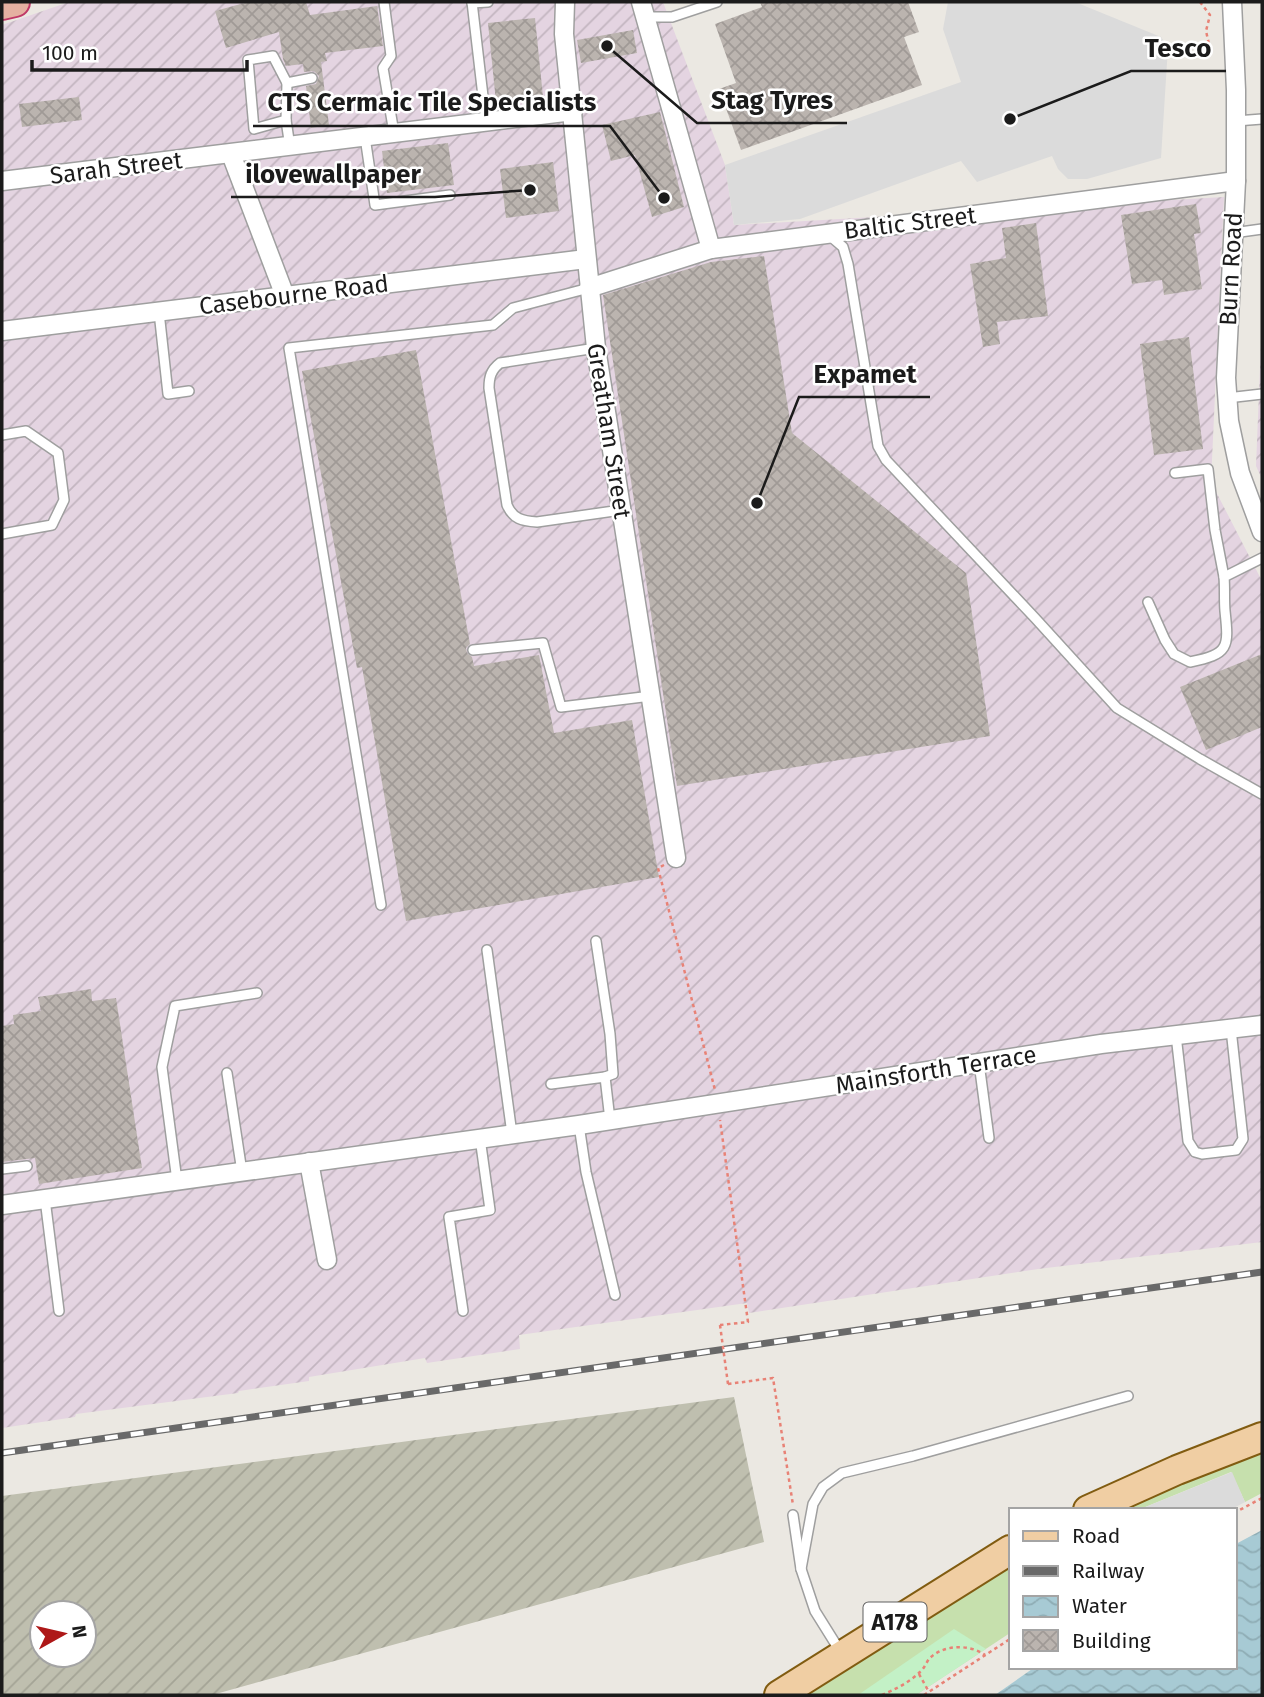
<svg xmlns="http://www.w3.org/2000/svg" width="1264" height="1697" viewBox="0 0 1264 1697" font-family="'Fira Sans',sans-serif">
<defs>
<pattern id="industrial-furrows" width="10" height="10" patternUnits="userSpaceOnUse" patternTransform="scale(1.75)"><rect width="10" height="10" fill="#e4d4e1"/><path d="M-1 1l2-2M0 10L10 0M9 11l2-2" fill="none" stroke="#c3b5c0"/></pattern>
<pattern id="construction-furrows" width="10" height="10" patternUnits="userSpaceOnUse" patternTransform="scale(1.75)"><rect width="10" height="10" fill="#bfbfaf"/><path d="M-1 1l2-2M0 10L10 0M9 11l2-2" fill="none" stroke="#a4a496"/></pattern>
<pattern id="water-waves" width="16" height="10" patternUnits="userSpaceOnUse" patternTransform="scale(1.75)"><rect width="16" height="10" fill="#a7cad4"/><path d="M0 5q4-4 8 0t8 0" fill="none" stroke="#8fadb5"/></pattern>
<pattern id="building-cross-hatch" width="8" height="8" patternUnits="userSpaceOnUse" patternTransform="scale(1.75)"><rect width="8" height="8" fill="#bbb4af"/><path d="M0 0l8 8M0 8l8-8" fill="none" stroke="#a09a96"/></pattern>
</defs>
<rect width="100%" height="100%" fill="#ebe8e2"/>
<g fill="url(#industrial-furrows)">
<polygon points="69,2 663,2 725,165 734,225 1224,197 1211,482 1262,581 1262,1242 1038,1269 749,1313 747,1303 519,1335 520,1349 427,1363 425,1358 309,1377 309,1381 239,1391 238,1393 76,1414 75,1417 2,1428 2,25"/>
<polygon points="1262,320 1262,479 1256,466"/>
</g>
<path fill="url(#construction-furrows)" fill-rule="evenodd" d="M734,1397L764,1542L212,1695H2V1496ZM42,1613H84V1655H42Z"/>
<g fill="#c6e0ad">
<polygon points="1262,1454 1262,1493 1245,1502 1231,1472 1138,1510 1123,1510 1227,1465"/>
<polygon points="1010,1566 1010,1633 916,1695 809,1695"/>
</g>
<polygon fill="#c3f1c6" points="954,1629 986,1649 916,1695 858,1695"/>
<g fill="#dbdbdb">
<polygon points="948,2 1075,2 1161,37 1168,47 1161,158 1087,179 1068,179 1058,169 1052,156 977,182 961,161 800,219 734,225 725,165 961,82 943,29"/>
<polygon points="1232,1472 1245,1502 1230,1510 1138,1510"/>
</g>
<polygon fill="url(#water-waves)" points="1262,1530 1262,1695 995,1695 1035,1667 1234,1667 1234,1545"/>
<g fill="url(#building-cross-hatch)">
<polygon points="248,2 306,2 310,15 377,6 383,46 325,53 327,61 321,62 329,125 311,128 306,86 316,84 319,76 314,71 304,72 303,64 286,66 283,59 279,32 226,48 215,11"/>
<polygon points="760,2 908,2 919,32 904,37 922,85 741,150 719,89 736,83 715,24 762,7"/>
<polygon points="535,18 543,97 496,102 488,23"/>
<polygon points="633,30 637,53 581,63 577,40"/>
<polygon points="79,97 82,120 22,127 19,104"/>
<polygon points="660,112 684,207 652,217 635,155 611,161 602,125"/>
<polygon points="448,143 454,185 387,193 382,151"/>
<polygon points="553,162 559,211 506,218 500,169"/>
<polygon points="1196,204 1201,233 1194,234 1202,289 1164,295 1162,280 1132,284 1121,215"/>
<polygon points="1036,223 1048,316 997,322 1000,344 983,347 970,264 1006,258 1002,228"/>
<polygon points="764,256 792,433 966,573 990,736 677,786 603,295 711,262"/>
<polygon points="1189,337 1203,449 1154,455 1140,344"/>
<polygon points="416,350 470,644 466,648 467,653 472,657 474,666 539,655 554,733 632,720 659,877 406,921 362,667 357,668 302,371"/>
<polygon points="1262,654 1262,727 1206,750 1180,687"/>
<polygon points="91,989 92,1001 116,998 142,1168 39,1184 35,1158 2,1162 2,1026 14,1024 13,1015 41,1011 38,997"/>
</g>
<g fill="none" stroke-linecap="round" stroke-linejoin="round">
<g stroke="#9f9f9f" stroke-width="12">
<g id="service">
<polyline points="384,2 391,56 383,68 394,133"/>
<polyline points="472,2 486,122"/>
<polyline points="472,3 488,2"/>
<polyline points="646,17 672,17 717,2"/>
<polyline points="286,120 287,83"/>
<polyline points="1236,121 1262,119"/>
<polyline points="365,137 375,205 450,195"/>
<polyline points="290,147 286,120 254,129 248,60 273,56 287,83 312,78"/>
<polyline points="1233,233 1262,229"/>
<polyline points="829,235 843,247 848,264 878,446 886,460 1035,618 1117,708 1200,759 1262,794"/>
<polyline points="159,312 168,394 189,391"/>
<path d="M596,348L500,363C491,370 489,377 489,388L507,505C513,519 522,521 537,522L621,510"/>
<polyline points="1227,398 1262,394"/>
<polyline points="2,435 26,431 58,453 64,500 52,525 2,534"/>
<polyline points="1175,473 1208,469 1215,530 1224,577"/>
<path d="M1148,602L1165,640L1174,654L1190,662C1229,654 1229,648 1225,611C1224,600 1225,588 1224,577L1262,558"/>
<polyline points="473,650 543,643 561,707 651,696"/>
<polyline points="381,905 289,348 493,325 513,308 589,288"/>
<polyline points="596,941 610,1034 613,1074 605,1077"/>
<polyline points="487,950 512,1134"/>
<polyline points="1176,1035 1188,1141 1195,1152 1202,1154 1236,1150 1243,1139 1231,1029"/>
<polyline points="979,1063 989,1138"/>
<polyline points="227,1073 242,1172"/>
<polyline points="551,1084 605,1077 610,1120"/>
<polyline points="579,1125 586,1172 615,1295"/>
<polyline points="2,1169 27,1166"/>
<polyline points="177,1181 162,1067 175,1006 257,993"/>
<polyline points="45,1199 59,1311"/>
<polyline points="463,1311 449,1217 490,1210 480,1138"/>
<polyline points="793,1515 801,1569 815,1611 840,1651"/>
<polyline points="801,1569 813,1504 823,1487 842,1473 913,1456 1128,1396"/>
</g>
</g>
<g stroke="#9f9f9f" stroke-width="21">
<g id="minor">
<polyline points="565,2 564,34 596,348 676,858"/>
<polyline points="641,2 711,249"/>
<polyline points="1232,2 1236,90 1236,181 1226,378 1229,421 1240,473 1262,532"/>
<polyline points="231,154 285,296"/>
<polyline points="2,181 573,111"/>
<polyline points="589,288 711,249 1236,181"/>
<polyline points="2,331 586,259"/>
<polyline points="309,1162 327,1260"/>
<polyline points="2,1205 579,1125 1101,1044 1262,1025"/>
</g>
</g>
<g stroke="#815c11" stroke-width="32">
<g id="primary">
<polyline points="1088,1510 1177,1470 1262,1437"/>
<polyline points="779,1695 1010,1550"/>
</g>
</g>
<g stroke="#c03867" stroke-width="32">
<polyline id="trunk" points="2,5 15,2"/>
</g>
<g stroke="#e88276" stroke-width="2.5" stroke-dasharray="3.5 3.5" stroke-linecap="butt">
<polyline points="1200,2 1210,15 1206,31 1211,53"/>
<polyline points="664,865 658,868 715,1090"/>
<polyline points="720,1325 748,1322 720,1120"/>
<polyline points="728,1384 773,1378 793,1505"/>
<polyline points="1234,1513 1262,1498"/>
<polyline points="919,1674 929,1692"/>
<path d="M882,1695C894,1690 910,1682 920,1672C924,1669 926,1663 929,1659C943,1644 970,1644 985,1655"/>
<polyline points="924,1695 1010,1639"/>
</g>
<use href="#service" stroke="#fff" stroke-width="9"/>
<use href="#minor" stroke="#fff" stroke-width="18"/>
<use href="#primary" stroke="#f0cea3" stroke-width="28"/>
<use href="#trunk" stroke="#e5b0a1" stroke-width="28"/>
<g stroke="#696969" stroke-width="7">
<polyline id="rail" points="2,1453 1262,1272"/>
</g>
<use href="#rail" stroke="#fff" stroke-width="4.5" stroke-dasharray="13" stroke-linecap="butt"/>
<polyline stroke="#e88276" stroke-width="2.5" stroke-dasharray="3.5 3.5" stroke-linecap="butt" points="720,1325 728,1384"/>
</g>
<g text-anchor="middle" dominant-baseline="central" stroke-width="5" stroke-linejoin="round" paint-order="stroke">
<rect fill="#fff" stroke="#5f5f5f" stroke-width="2" x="863.5" y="1602.5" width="63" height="39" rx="5"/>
<g font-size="23" font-weight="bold" fill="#1b1b1b">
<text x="895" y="1622">A178</text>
</g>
<g font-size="24" fill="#1b1b1b" stroke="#fff">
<text transform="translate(116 168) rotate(-7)">Sarah Street</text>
<text transform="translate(910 223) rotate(-7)">Baltic Street</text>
<text transform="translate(1231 269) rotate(-87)">Burn Road</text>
<text transform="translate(294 295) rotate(-7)">Casebourne Road</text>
<text transform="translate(609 431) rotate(81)">Greatham Street</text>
<text transform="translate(936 1070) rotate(-9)">Mainsforth Terrace</text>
</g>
</g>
<path fill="none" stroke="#1b1b1b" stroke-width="2.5" d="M1010 119L1131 71H1226M607 46L697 123H847M664 198L610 126H253M530 190L435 197H231M757 503L799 397H930"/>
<g fill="#1b1b1b" stroke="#fff" stroke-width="2.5">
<circle cx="1010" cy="119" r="7"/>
<circle cx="607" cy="46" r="7"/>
<circle cx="664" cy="198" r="7"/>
<circle cx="530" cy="190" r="7"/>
<circle cx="757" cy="503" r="7"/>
</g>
<g font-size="26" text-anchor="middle" font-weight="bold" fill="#1b1b1b" stroke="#fff" stroke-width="5" stroke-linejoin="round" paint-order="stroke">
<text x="1178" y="57">Tesco</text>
<text x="772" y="109">Stag Tyres</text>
<text x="432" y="111">CTS Cermaic Tile Specialists</text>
<text x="333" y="183">ilovewallpaper</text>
<text x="865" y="383">Expamet</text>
</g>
<rect width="1264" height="1697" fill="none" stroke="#1b1b1b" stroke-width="7"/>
<rect x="1009" y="1508" width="228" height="161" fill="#ffffff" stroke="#a4a4a4" stroke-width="2"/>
<rect x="1023" y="1531" width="35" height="10" fill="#f0cea3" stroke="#a4a4a4" stroke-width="2"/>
<text x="1072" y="1543" font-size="21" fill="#1b1b1b">Road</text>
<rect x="1023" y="1566" width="35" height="10" fill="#696969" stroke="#a4a4a4" stroke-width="2"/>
<text x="1072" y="1578" font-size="21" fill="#1b1b1b">Railway</text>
<rect x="1023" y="1596" width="35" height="21" fill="url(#water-waves)" stroke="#a4a4a4" stroke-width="2"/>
<text x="1072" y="1613" font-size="21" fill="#1b1b1b">Water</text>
<rect x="1023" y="1630" width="35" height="21" fill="url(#building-cross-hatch)" stroke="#a4a4a4" stroke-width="2"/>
<text x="1072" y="1648" font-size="21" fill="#1b1b1b">Building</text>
<g transform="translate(63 1634) rotate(82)"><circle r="33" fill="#ffffff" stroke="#a4a4a4" stroke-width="2"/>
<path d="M0-5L12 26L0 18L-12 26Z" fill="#ae1818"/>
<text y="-10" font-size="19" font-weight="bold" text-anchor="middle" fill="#1b1b1b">N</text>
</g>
<path d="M32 60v10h215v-10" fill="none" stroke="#1b1b1b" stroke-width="3.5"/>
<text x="42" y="60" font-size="21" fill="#1b1b1b" stroke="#ffffff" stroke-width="5" paint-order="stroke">100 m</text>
</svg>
